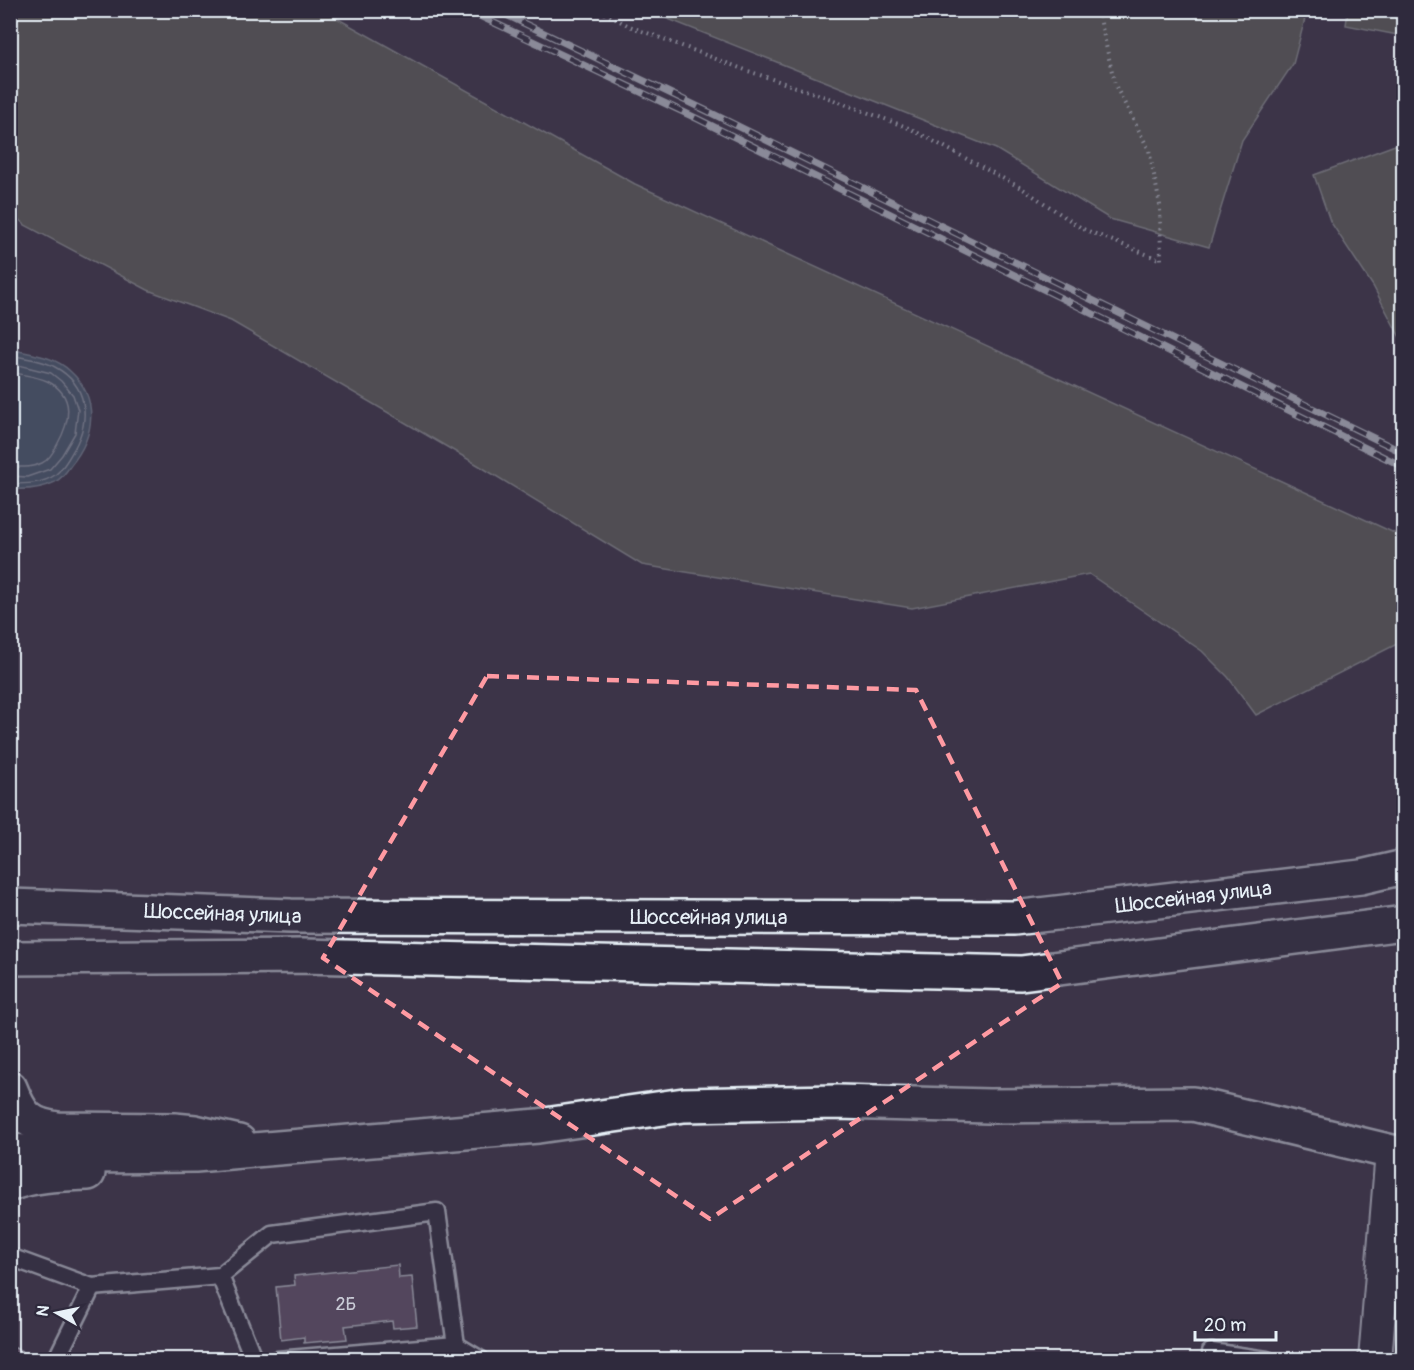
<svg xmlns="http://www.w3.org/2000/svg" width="1414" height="1370" viewBox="0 0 1414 1370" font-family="Pangolin,sans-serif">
<rect width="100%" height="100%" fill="#3c3448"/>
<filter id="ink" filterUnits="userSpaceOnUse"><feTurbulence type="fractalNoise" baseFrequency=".0167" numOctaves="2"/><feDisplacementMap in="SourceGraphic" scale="12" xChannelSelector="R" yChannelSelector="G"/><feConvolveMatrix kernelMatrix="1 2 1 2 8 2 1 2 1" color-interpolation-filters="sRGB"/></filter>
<g filter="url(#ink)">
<g fill="#686c5e" stroke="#a8aeab" stroke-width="1.5">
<polygon points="11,10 324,11 635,184 1403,537 1403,641 1256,715 1228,677 1202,651 1089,574 912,608 642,565 478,465 231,321 148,290 25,225 11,212"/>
<polygon points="648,11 1307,11 1293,64 1242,140 1209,247 1110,219 996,149"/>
<polygon points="1348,11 1403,11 1403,36 1346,25"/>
<polygon points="1403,138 1403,343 1373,286 1330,221 1314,175 1395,145"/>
</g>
<path fill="#50677b" stroke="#8d9ead" stroke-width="1.5" d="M10,349C31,354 55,356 70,371C100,398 95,436 71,465C67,471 61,479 55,482C41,489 26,490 11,489Z"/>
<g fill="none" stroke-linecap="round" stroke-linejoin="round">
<g stroke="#abbac6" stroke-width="1.5">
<path d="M10,355C24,358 43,360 55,367C88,385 91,419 74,449C69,458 63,469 55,475C43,484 24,484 10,484"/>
<polyline points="10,363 51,373 61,381 73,395 78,410 75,433 62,455 50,469 27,477 10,476"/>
<path d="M10,372C22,375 36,376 47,381C76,395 70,422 57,445C54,451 49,460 42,463C32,468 22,467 10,467"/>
</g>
</g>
<g fill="#6f5c75" stroke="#e8f1f8" stroke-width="1.5">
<polygon points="398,1265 399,1278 412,1277 417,1326 393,1328 392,1321 345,1326 347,1339 304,1343 304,1337 281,1340 276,1287 295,1285 294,1276"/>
<polygon points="10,1346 22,1351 18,1360 10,1360"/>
<polygon points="680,1354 724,1360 679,1360"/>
</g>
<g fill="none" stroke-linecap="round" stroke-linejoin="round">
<g stroke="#e8f1f8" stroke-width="21">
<g id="lane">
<polyline points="10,1257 92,1287 56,1360"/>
<polyline points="220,1276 254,1360"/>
<polyline points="92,1287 220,1276 272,1234 437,1212 456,1345 277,1360"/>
<polyline points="456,1345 481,1360"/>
<polyline points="1211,1352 1267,1360"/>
</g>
</g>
<g stroke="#e8f1f8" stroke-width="36">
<polyline id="street" points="1375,1360 1392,1152"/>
</g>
<g stroke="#e8f1f8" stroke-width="38">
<g id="secondary">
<path d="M10,1088C21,1116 28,1125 58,1129L174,1130L195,1132L239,1142"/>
<polyline points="10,1151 86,1156 195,1155 538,1126 684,1105 838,1102 989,1106 1193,1104 1392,1152 1404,1153"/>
<path d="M10,1184C35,1174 62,1174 88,1173"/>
</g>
</g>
<g stroke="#e8f1f8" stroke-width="38">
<g id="primary">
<path id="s1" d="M10,906L291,916L1014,918L1361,877L1404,867"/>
<polyline points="10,958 302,956 1021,973 1404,923"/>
</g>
</g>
<polyline stroke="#e8f1f8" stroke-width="4" stroke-dasharray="1.5 4.5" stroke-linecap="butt" points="599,10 629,26 748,71 823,96 909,128 1023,189 1083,229 1161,260 1160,205 1149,150 1115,85 1098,10"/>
<use href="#lane" stroke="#2f2a3d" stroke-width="16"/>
<use href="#street" stroke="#2f2a3d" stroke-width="32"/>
<use href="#secondary" stroke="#2f2a3d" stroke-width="33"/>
<use href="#primary" stroke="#2f2a3d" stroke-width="33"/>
<g stroke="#e8f1f8" stroke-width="7">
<g id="rail">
<polyline points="467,10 698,119 1404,467"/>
<polyline points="496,10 705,110 1404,453"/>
</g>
</g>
<use href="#rail" stroke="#2f2a3d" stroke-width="4.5" stroke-dasharray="14" stroke-linecap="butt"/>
</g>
</g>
<path d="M0 0H1414V1370H0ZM487,676L916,690L1062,983L710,1219L323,958Z" fill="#3c3448" fill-opacity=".55" fill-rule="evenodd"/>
<path fill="none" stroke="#ff9aa2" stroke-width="4.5" stroke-dasharray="12 8" stroke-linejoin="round" d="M487,676L916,690L1062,983L710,1219L323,958Z"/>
<g text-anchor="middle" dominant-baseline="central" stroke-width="5" stroke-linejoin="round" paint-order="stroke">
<g font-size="18" fill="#caccd7">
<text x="346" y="1304">2Б</text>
</g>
<g font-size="21" fill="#e8f1f8" stroke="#2f2a3d">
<text stroke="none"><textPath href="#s1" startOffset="1185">Шоссейная улица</textPath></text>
<text stroke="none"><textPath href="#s1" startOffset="213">Шоссейная улица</textPath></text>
<text stroke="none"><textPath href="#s1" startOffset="699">Шоссейная улица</textPath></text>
</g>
</g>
<rect width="1414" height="1370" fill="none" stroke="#2f2a3d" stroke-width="36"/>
<rect x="18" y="18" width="1378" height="1334" fill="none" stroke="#e8f1f8" stroke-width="2" filter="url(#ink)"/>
<g transform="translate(57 1313) rotate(279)" stroke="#2f2a3d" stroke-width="4.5" paint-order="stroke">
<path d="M0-4.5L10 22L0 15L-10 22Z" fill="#e8f1f8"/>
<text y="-9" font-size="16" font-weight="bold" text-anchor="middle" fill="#e8f1f8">N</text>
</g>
<path d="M1195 1331v9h81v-9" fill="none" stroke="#e8f1f8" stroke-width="3"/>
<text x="1204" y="1331" font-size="18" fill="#e8f1f8" stroke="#2f2a3d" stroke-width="4.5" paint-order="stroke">20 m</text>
</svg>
